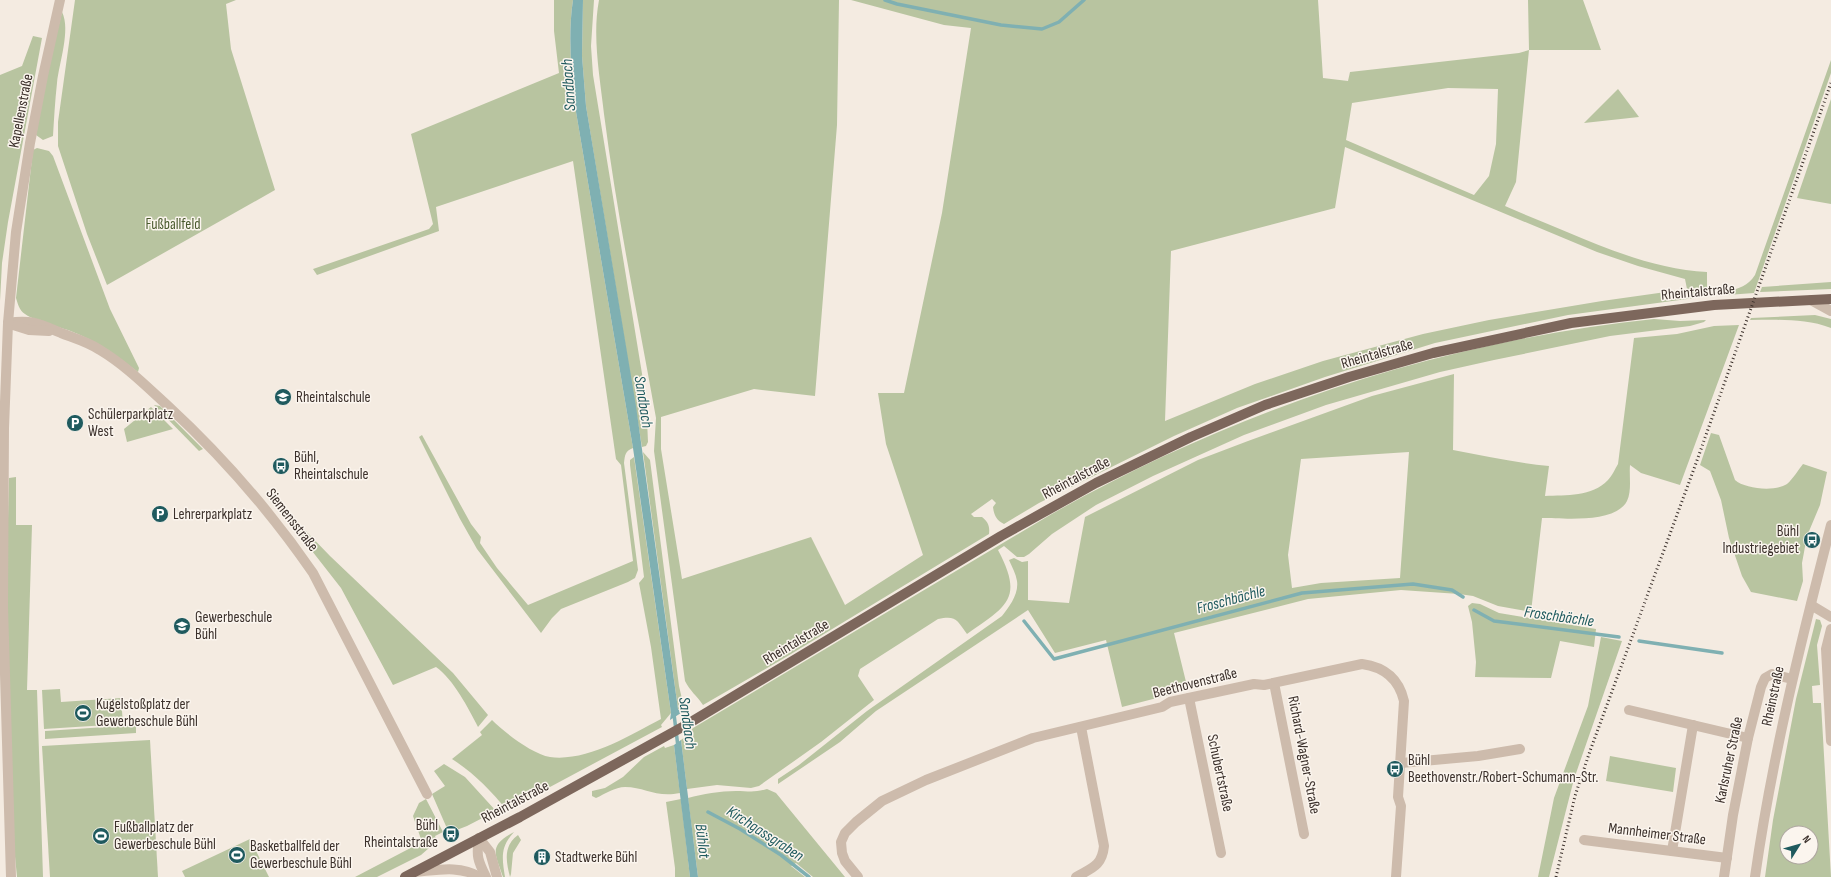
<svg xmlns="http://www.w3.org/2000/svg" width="1831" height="877" viewBox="0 0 1831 877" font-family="'Sofia Sans Condensed',sans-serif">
<rect width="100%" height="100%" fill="#f4ebe1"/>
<g fill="#b8c4a0" fill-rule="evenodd">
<polygon points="75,0 236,0 226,4 231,49 275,190 107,285 87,234 58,146 58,122"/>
<path d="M554,0H573C568,33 571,67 574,100L633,448C625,451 625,455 624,463L638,570L635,578L628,582L561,609L552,618L541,633L477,549L460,519L419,437L422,435L471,524L481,537L480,543L497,568L528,605L633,561L621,465L616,459L573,161L436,207L439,231L317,275L313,269L429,229L433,224L411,134L559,73L554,31Z"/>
<polygon points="583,0 594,0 591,46 593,75 646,398 648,442 646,446 642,447 586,106 582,56"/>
<path d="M599,0H839L837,125L815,396L754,389L661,417V449L682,579L811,537L845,605L923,555L886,444L878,393H904L942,213L971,28L944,25L851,0H1318L1323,78L1348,81L1350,72L1519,53L1529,50L1528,0H1583L1601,50H1529L1516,182L1505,206C1525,215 1546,223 1567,232C1610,250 1659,270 1707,272V287L1702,297L1568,315L1435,343L1325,377L1237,408L1174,436L1039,503L1004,524C996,520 994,515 993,507L996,503L992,499L971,514L974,517H982C988,522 990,526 989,534L786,657L703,705C697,696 690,691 685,681L654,451L656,418C638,317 617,216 604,114C600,77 592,37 599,0ZM1448,88L1498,89L1496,144L1489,176L1474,195L1346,140L1352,103ZM1345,147L1597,252L1638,266L1685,279L1687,289L1602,301L1489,320L1423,334L1323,361L1255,384L1165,421L1171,251L1335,208Z"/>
<path d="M62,12C71,30 59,63 57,83C55,101 54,119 53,136L43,140L36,135L43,89Z"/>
<polygon points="33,36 42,38 8,222 2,263 0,301 0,75 22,66"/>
<path d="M1831,60V73L1754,293L1727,295V292C1739,288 1748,286 1755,275Z"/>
<polygon points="1618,89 1639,117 1584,123"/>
<polygon points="1831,99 1831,204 1797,198"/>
<path d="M37,148L49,151L53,156L110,309L139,368L138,372C119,358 101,344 80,335C64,327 38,323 25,314C19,310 18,304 16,298L33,150Z"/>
<polygon points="1831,282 1831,289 1760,292 1762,287"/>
<path d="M1815,315L1831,319V328C1804,318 1778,320 1750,320L1751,318Z"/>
<path d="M1654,319L1680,321L1706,320L1704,322L1690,326L1610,336L1494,360L1440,372L1326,405L1244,435L1153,476L1096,505L1052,534L1029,554L1024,557H1017L1004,546L998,550C1024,599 1007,606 967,634C957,620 956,615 938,619L860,669L858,676L874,700L821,742L759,786L751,788L717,785L687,789L681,740L689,734L688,731L1050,515C1235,410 1442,341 1654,319Z"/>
<path d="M1739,325L1680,485L1641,473L1630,465C1629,477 1632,490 1627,501C1615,524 1563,518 1542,518L1531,612L1498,606L1473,596L1459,594L1401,590L1308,599L1174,633L1188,690L1122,707L1106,640L1055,653L1028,610L876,711L840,742L778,784V779L799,765L867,711L1002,616C1009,607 1019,594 1017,581C1016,574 1012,567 1009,560L1014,558L1022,562L1028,561V600L1069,603L1085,517L1198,460L1248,441L1372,396L1454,374L1453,450C1485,456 1517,463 1549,466L1545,496C1566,495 1592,497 1608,480C1612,476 1615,469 1618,464L1634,338L1677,334L1714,326ZM1409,452L1400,578L1321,583L1292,588L1288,555L1301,459Z"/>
<polygon points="154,405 160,406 203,449 199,451"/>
<polygon points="151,407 173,429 127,442 124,429"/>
<path d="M1711,433L1719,435L1735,480C1745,489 1775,492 1787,484C1793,479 1798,470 1803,464L1827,472L1820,505L1807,536L1802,563L1803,581L1797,601L1751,592L1742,576L1729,538L1721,500L1710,471L1700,465Z"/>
<polygon points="643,452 650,460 679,686 682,699 687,708 678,709"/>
<path d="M634,457L671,713L661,725L662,727L507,810C490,790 474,773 452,759L482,735L480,732L492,720C504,732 532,754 550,757C586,762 629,736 661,719L651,647L639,583L644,577L630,465V460Z"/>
<polygon points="16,477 16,525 32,525 27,690 37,690 43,877 17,877 13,836 6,599 9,478"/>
<path d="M285,506L300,525L330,556L453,673L488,715L478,727C468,708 454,680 436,667L393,685L341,588L280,510Z"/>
<polygon points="1472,603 1480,604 1499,613 1596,629 1594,647 1560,641 1551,678 1475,677 1476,662 1472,622 1468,606"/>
<path d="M1816,619L1820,620L1822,626L1817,645L1820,685L1812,686L1813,703H1821L1831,877H1765L1773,820L1796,699ZM1787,833H1811V857H1787Z"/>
<polygon points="1601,637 1622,641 1574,779 1549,877 1538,877 1554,798 1588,706"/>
<polygon points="60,689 61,702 121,698 123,724 44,729 42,690"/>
<polygon points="136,725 136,733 45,739 45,731"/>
<polygon points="150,740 158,877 50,877 42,746"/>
<path d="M674,745L680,793C656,798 645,787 625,787C615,787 605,794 596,798L592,796V791L605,788L623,777L644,757L664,746L665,748Z"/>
<polygon points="1610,756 1676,768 1673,792 1606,781"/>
<polygon points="444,764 465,777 496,811 467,826 449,833 432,794 445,786 434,771"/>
<path d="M767,789L776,793L845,877H813L796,863L791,866L805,877H698L688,798C703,794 720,791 736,791C748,791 754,793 767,789Z"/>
<polygon points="426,799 443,832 435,836 437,841 421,855 377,877 355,877 422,842 413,816 419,803"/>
<polygon points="681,799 690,877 675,877 675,868 666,802"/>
<path d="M514,832C500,847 502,858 505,877H503C495,853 488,846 514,832Z"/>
<path d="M518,835L521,840L513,853L511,874L510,877C506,861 503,846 518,835Z"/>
<polygon points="250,839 269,877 185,877 182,871"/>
</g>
<g fill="#7fb0b2">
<path d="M573,0H583L582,56L586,106L636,406L678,709L681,713L670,720L671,713L633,448L574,100C571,67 568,33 573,0Z"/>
<polygon points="681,740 698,877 690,877 674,745"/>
</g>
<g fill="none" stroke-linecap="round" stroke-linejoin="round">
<g stroke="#7fb0b2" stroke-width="3.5">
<polyline points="885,0 897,4 1001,25 1042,29 1059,22 1084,0"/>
<polyline points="1474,610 1494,621 1619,637"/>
<polyline points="1024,621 1054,659 1302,593 1413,584 1452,590 1463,597"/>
<polyline points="1639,641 1722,653"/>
<polyline points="674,714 678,747"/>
<polyline points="708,812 740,829 781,855 809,877"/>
</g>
<g stroke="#cdbbac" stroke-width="10">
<polyline points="1811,300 1831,311"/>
<path d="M8,323C31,319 40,324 61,333C74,338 88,342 100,350C125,365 146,386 168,406C222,456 271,512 313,573L427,794"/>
<polyline points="10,324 29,330 49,331"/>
<polyline points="1811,605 1831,617"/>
<polyline points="1831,629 1826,649 1831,741"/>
<polyline points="1274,683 1304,834"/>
<polyline points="1189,698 1221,853"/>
<polyline points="1629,710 1748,738"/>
<polyline points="1401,763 1478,756 1520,749"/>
<polyline points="479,838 490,852 497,877"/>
<path d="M479,838C476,856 478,861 486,877"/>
<polyline points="1584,840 1727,858"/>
<polyline points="1672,851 1693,725"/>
<path d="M415,872C438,870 459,865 480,877"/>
<polyline points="11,877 3,607 4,428 8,323 16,232 30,143 43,76 60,0"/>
<path d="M858,877L845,861L842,853L841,842L845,833L856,822L882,801L926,780L1033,738L1162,707L1170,702L1254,684L1264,685L1362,664C1384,667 1399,679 1404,701L1398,797L1401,806L1396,877"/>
<path d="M1076,877C1092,868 1102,866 1104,846L1081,727"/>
<polyline points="1724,877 1733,815 1748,738 1761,687 1765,678 1772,674 1792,679"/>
<path d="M1755,877C1772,757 1801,641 1831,525"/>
</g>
<polyline stroke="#7d675c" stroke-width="10" points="405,877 520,817 686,725 1001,536 1096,483 1191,437 1265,405 1349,377 1433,353 1571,323 1714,305 1831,299"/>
<polyline stroke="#3b302b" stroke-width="3" stroke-dasharray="1 3" stroke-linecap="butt" points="1556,877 1575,796 1590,751 1695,466 1831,83"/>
</g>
<defs>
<g id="school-disc" transform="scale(0.9)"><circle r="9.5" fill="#1f5a5e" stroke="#fbf5ee"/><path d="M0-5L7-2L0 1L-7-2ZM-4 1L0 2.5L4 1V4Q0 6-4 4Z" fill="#fff"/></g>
<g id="parking-disc" transform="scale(0.9)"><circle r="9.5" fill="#1f5a5e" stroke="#fbf5ee"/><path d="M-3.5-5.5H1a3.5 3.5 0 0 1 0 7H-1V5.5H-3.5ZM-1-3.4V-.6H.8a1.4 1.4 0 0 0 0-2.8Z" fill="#fff"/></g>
<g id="bus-disc" transform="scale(0.9)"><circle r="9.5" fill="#1f5a5e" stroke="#fbf5ee"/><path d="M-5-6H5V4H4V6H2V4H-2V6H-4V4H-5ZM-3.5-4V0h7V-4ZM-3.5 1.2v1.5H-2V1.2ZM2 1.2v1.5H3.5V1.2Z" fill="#fff"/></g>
<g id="stadium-disc" transform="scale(0.9)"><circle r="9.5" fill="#1f5a5e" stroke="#fbf5ee"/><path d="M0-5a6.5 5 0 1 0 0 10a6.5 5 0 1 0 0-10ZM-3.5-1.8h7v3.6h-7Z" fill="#fff"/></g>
<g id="building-disc" transform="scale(0.9)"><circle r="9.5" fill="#1f5a5e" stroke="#fbf5ee"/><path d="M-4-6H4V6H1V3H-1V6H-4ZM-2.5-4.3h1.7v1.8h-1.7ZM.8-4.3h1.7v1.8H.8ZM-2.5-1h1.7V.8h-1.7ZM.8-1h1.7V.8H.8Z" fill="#fff"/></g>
</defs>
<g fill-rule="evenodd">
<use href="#school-disc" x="283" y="397"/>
<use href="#parking-disc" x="75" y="423"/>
<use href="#bus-disc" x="281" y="466"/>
<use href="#parking-disc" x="160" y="514"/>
<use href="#bus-disc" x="1812" y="540"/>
<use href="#school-disc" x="182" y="626"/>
<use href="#stadium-disc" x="83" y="713"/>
<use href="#bus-disc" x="1395" y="769"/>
<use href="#bus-disc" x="451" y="834"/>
<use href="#stadium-disc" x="101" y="836"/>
<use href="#stadium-disc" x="237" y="855"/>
<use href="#building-disc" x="542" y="857"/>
</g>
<g text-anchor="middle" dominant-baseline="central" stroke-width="3" stroke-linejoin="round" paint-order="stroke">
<g font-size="15" fill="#3b302b" stroke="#fbf5ee">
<text transform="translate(21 111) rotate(-79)">Kapellenstraße</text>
<text transform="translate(1698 292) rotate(-5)">Rheintalstraße</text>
<text transform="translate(1377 354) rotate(-16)">Rheintalstraße</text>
<text transform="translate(1076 478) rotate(-28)">Rheintalstraße</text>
<text transform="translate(292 520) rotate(52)">Siemensstraße</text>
<text transform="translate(796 642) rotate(-31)">Rheintalstraße</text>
<text transform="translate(1195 683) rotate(-14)">Beethovenstraße</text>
<text transform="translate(1773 696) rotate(-78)">Rheinstraße</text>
<text transform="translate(1304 755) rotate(79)">Richard-Wagner-Straße</text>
<text transform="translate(1729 760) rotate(-78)">Karlsruher Straße</text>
<text transform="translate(1220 773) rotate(78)">Schubertstraße</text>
<text transform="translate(515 802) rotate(-28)">Rheintalstraße</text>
<text transform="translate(1657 834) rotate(7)">Mannheimer Straße</text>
</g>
<g font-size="15" fill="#4a5a2e" stroke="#fbf5ee">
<text x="173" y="224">Fußballfeld</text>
</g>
<g font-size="15" fill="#3b302b" stroke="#fbf5ee" text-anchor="start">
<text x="296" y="397">Rheintalschule</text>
<text x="88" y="414">Schülerparkplatz<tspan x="88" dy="17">West</tspan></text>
<text x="294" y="457">Bühl,<tspan x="294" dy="17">Rheintalschule</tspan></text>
<text x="173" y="514">Lehrerparkplatz</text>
<text x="1799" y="531" text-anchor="end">Bühl<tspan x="1799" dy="17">Industriegebiet</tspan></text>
<text x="195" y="617">Gewerbeschule<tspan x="195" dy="17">Bühl</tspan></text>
<text x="96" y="704">Kugelstoßplatz der<tspan x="96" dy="17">Gewerbeschule Bühl</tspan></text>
<text x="1408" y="760">Bühl<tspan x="1408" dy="17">Beethovenstr./Robert-Schumann-Str.</tspan></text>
<text x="438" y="825" text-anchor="end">Bühl<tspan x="438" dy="17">Rheintalstraße</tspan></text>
<text x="114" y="827">Fußballplatz der<tspan x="114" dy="17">Gewerbeschule Bühl</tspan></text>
<text x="250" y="846">Basketballfeld der<tspan x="250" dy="17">Gewerbeschule Bühl</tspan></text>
<text x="555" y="857">Stadtwerke Bühl</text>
</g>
<g font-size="16" font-style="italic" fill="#1f5a5e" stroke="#fbf5ee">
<text transform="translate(569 85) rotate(-94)">Sandbach</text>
<text transform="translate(643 402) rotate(81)">Sandbach</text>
<text transform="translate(1231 600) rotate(-15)">Froschbächle</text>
<text transform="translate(1559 617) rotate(8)">Froschbächle</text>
<text transform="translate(687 723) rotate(82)">Sandbach</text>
<text transform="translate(765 834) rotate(33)">Kirchgassgraben</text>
<text transform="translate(702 841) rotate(83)">Bühlot</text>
</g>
</g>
<g transform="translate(1799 845) rotate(53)"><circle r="19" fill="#fbf5ee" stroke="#aea6a0"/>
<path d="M0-3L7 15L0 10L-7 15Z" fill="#1f5a5e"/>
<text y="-6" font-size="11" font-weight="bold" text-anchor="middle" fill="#3b302b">N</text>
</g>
</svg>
